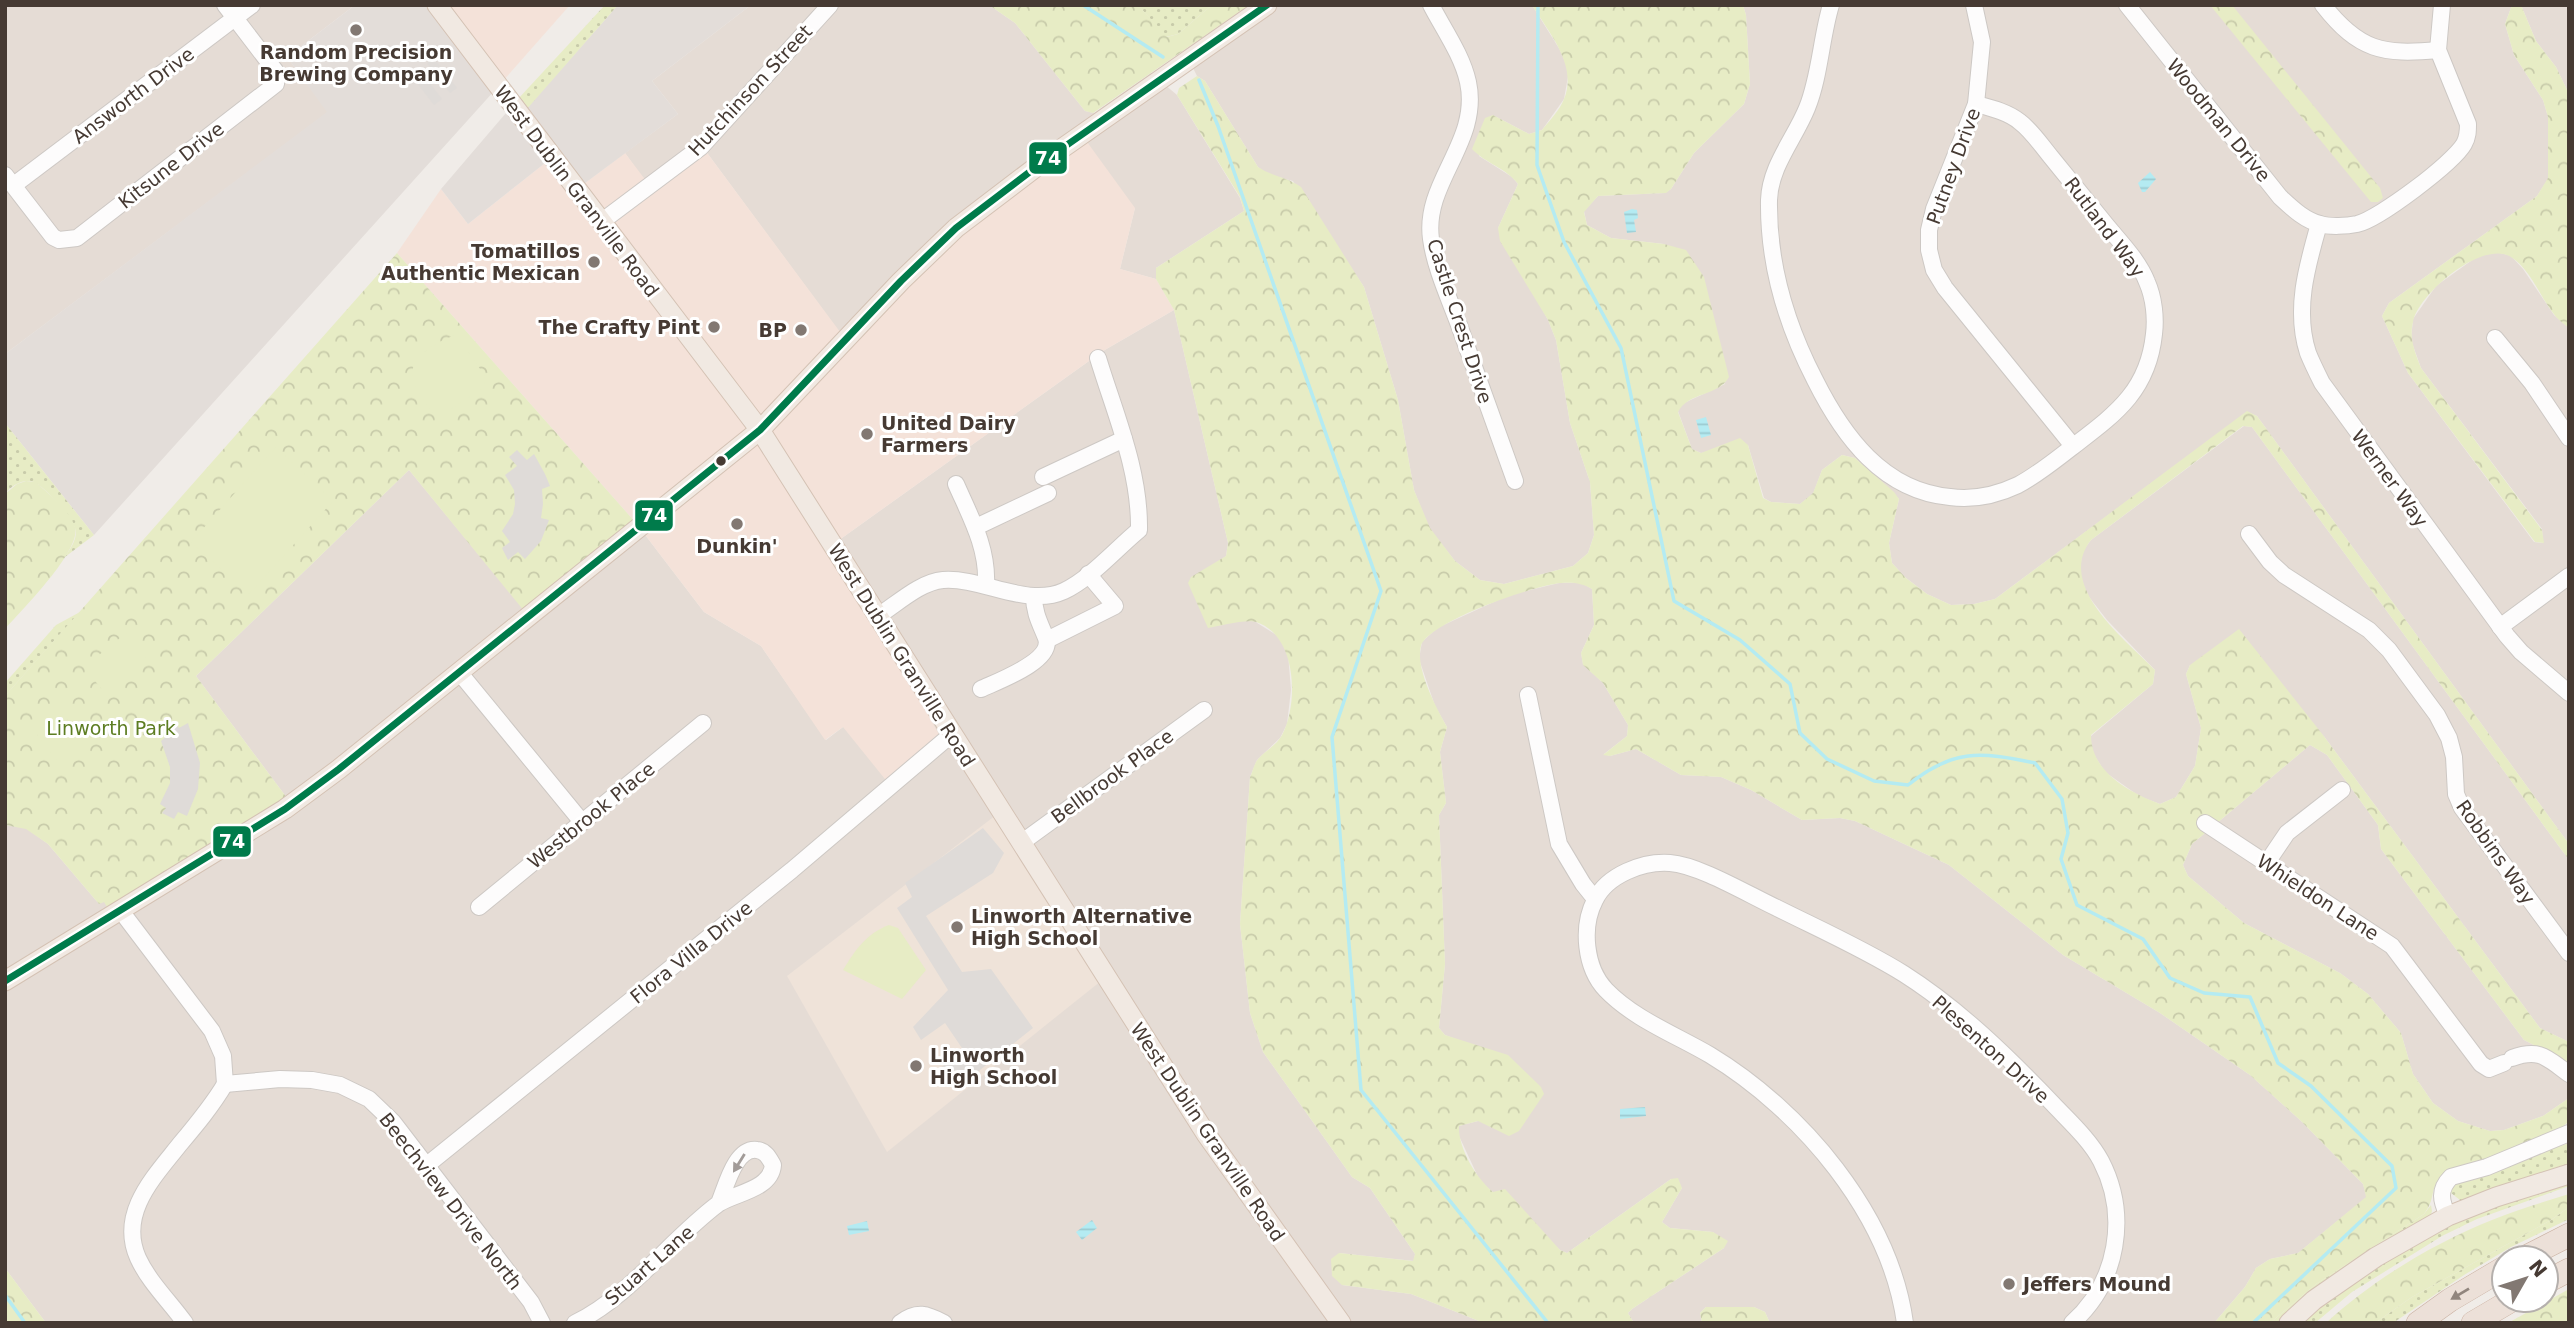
<svg xmlns="http://www.w3.org/2000/svg" width="2574" height="1328" viewBox="0 0 2574 1328" font-family="'DejaVu Sans',sans-serif">
<defs>
<pattern id="grass-dots" width="8" height="8" patternUnits="userSpaceOnUse" patternTransform="scale(1.75)"><rect width="8" height="8" fill="#e7ecc5"/><path d="M2 2h.1M6 6h.1" fill="none" stroke="#c8cbaa" stroke-width="1.8" stroke-linecap="round"/></pattern>
<pattern id="forest-crowns" width="20" height="18" patternUnits="userSpaceOnUse" patternTransform="scale(1.75)"><rect width="20" height="18" fill="#e7ecc5"/><path d="M2 6a3 3 0 1 1 6 0M12 15a3 3 0 1 1 6 0" fill="none" stroke="#c8cbaa"/></pattern>
<pattern id="water-rules" width="6" height="5" patternUnits="userSpaceOnUse" patternTransform="scale(1.75)"><rect width="6" height="5" fill="#b4ebf2"/><path d="M0 2.5h6" fill="none" stroke="#9ccad0"/></pattern>
</defs>
<rect width="100%" height="100%" fill="#f0ece8"/>
<g fill="#e5dcd5">
<polygon points="5,5 355,5 287,57 328,112 5,354"/>
<polygon points="751,5 989,5 1015,23 1085,111 1094,113 1151,73 1177,95 1240,198 1244,211 1156,268 1156,279 1120,269 1135,208 846,341 702,146 649,187 625,153 678,114 652,81"/>
<polygon points="1249,5 1532,5 1560,50 1569,71 1564,99 1542,130 1529,134 1493,115 1479,156 1512,177 1518,184 1498,228 1548,320 1556,340 1570,423 1590,482 1594,535 1588,553 1573,566 1504,584 1480,580 1455,561 1429,528 1414,490 1398,400 1364,287 1293,181 1267,174 1258,167 1205,81 1197,76 1184,50"/>
<polygon points="1743,5 2512,5 2505,24 2514,55 2543,100 2548,117 2548,179 2537,196 2389,303 2382,316 2408,373 2534,542 2543,543 2542,529 2421,368 2411,340 2413,319 2436,286 2475,258 2494,251 2511,256 2523,269 2554,315 2569,328 2569,844 2257,416 2247,412 1995,599 1974,604 1951,605 1927,594 1906,578 1892,563 1889,543 1899,499 1855,458 1842,455 1822,470 1813,494 1800,504 1771,502 1764,498 1748,445 1701,453 1692,449 1678,411 1682,404 1725,384 1664,244 1611,238 1587,225 1584,211 1598,196 1665,193 1671,189 1694,153 1744,104 1750,84 1746,15"/>
<polygon points="2521,5 2569,5 2569,94 2556,67 2536,41"/>
<polygon points="1174,310 1228,543 1226,556 1221,560 1254,621 1278,636 1288,654 1291,690 1287,724 1280,738 1257,760 1250,777 1240,924 1250,1013 1263,1052 1352,1177 1370,1188 1415,1254 1414,1261 1339,1253 1342,1285 1411,1294 1484,1323 46,1323 5,1268 5,825 26,828 48,844 99,904 290,802 196,676 409,470 525,611 636,523 704,612 761,646 826,740 843,727 835,543 1103,351"/>
<polygon points="2244,426 2252,427 2569,860 2569,1042 2540,1028 2323,735 2190,665 2186,674 2201,728 2195,766 2176,797 2160,804 2139,796 2105,772 2091,750 2091,736 2153,684 2155,670 2107,620 2086,593 2080,573 2082,552 2091,540"/>
<polygon points="1559,583 1582,583 1592,589 1594,625 1581,653 1583,664 1603,683 1628,725 1627,736 1604,754 1610,756 1636,749 1681,775 1721,777 1751,790 1802,820 1840,818 1855,821 1949,865 2063,955 2160,1013 2250,1075 2300,1120 2363,1184 2367,1197 2298,1253 2270,1259 2256,1268 2245,1287 2214,1323 1770,1323 1765,1312 1754,1307 1706,1307 1700,1313 1702,1323 1634,1323 1628,1313 1632,1309 1724,1248 1713,1232 1670,1228 1662,1222 1682,1188 1671,1179 1567,1253 1560,1250 1480,1181 1459,1136 1459,1126 1478,1121 1472,1045 1445,1035 1439,1028 1445,964 1439,815 1446,803 1440,752 1447,727 1435,706 1419,659 1422,642 1437,628 1509,595"/>
<polygon points="2310,745 2327,755 2378,825 2381,849 2524,1040 2569,1063 2569,1098 2543,1116 2504,1130 2490,1131 2458,1121 2433,1103 2413,1074 2401,1033 2368,994 2340,973 2244,923 2188,876 2183,865 2192,844"/>
</g>
<g fill="#f4e2d9">
<polygon points="432,5 570,5 495,90"/>
<polygon points="1082,135 1135,208 1120,269 1156,279 1174,310 1103,351 835,543 943,742 893,789 843,727 825,740 761,646 704,612 636,523 397,253 441,189 468,224 554,156 577,189 625,153 650,186 702,146 846,340 907,276"/>
</g>
<g fill="#e3ddd9">
<polygon points="355,5 432,5 495,90 94,535 5,423 5,354 327,112 287,57"/>
<polygon points="618,5 751,5 652,81 678,114 577,189 554,156 468,224 441,189 518,99 526,109"/>
</g>
<polygon fill="#efe3d9" points="996,815 1101,981 887,1152 787,976"/>
<g fill="url(#grass-dots)">
<polygon points="605,5 618,5 526,110 518,99"/>
<polygon points="1138,5 1212,5 1178,34 1166,37"/>
<path d="M5,423L94,535L65,557C70,549 76,541 76,532C76,521 43,485 34,482C23,478 11,486 5,494Z"/>
<polygon points="80,612 5,696 5,683 56,625"/>
<polygon points="2569,1143 2569,1168 2467,1201 2460,1200 2451,1193 2450,1188 2455,1182"/>
<path d="M2569,1182V1186L2477,1219L2442,1236L2352,1292L2315,1323H2300C2357,1279 2416,1238 2482,1210C2509,1198 2540,1191 2569,1182Z"/>
<polygon points="2431,1205 2432,1211 2430,1217 2291,1312 2280,1323 2270,1323 2316,1284 2424,1214"/>
<polygon points="2569,1207 2569,1219 2511,1247 2464,1275 2393,1323 2375,1323 2412,1297 2551,1220"/>
</g>
<g fill="url(#forest-crowns)">
<polygon points="989,5 1138,5 1167,37 1178,34 1212,5 1249,5 1093,113 1085,111 1015,23"/>
<path d="M1532,5H1743L1746,15L1750,84L1744,104L1694,153L1671,189L1666,193L1598,196L1584,212L1587,225L1611,238L1664,244L1686,250L1704,277L1729,377C1719,396 1688,392 1678,412L1692,449L1701,453L1740,438L1748,445L1763,498L1771,502L1800,504L1813,493L1822,470L1842,455L1855,458L1894,492L1899,499L1889,543L1892,563L1906,578L1927,594L1951,605L1974,604L1995,599L2247,411L2257,416L2569,844V860L2252,427L2243,426L2091,540C2055,586 2126,640 2155,670L2153,684L2091,735C2091,772 2129,792 2160,804L2176,797L2195,766L2201,728L2186,674L2190,665L2239,629L2323,735L2540,1028L2569,1042V1063L2524,1040L2381,849L2378,825L2327,755L2310,745L2192,844L2183,865L2188,876L2244,923L2340,973L2368,994L2401,1033L2413,1074L2433,1103L2458,1121L2490,1131L2504,1130L2543,1116L2569,1098V1121C2548,1143 2480,1160 2449,1170C2425,1190 2439,1194 2424,1214L2316,1284L2270,1323H2214L2245,1287L2256,1268L2270,1259L2298,1253L2366,1197L2363,1184L2300,1120L2250,1075L2160,1013L2063,955L1949,865L1855,821L1840,818L1802,820L1751,790L1721,777L1681,775L1636,749L1610,756L1603,755L1627,736L1628,725L1603,683L1583,665L1581,653L1594,625L1592,589C1582,583 1573,582 1561,583C1535,585 1428,622 1421,646C1415,668 1436,707 1447,727L1440,752L1446,803L1439,815L1445,964L1439,1028L1445,1035L1508,1055L1541,1087L1544,1094L1519,1131L1509,1136L1478,1121L1459,1126C1458,1148 1476,1178 1493,1192L1505,1189L1560,1250L1567,1253L1671,1179L1678,1178L1682,1188L1662,1222L1670,1228L1713,1232L1728,1241L1724,1248L1632,1309L1628,1313L1634,1323H1484L1411,1294L1342,1285L1332,1276L1331,1259L1339,1253L1413,1261L1415,1254L1370,1188L1352,1177L1263,1052L1250,1013L1240,924L1250,777C1253,771 1254,763 1259,758C1266,750 1277,745 1282,735C1299,703 1297,635 1256,622C1246,619 1219,626 1208,628L1188,583L1191,577L1226,556L1228,543L1174,310L1156,279V268L1244,211L1240,197L1177,95L1179,88L1197,76L1205,81L1258,167C1271,176 1287,177 1301,187L1364,287L1398,400L1414,490L1430,528L1455,561L1480,580L1504,584L1573,566L1588,553L1594,535L1590,482L1570,423L1556,340L1548,320L1500,241L1498,228L1518,184C1506,168 1485,163 1472,149L1485,118L1493,115L1529,134L1542,130C1549,121 1560,110 1564,99C1578,65 1549,33 1532,5Z"/>
<polygon points="2210,5 2232,5 2380,188 2383,198 2378,202 2371,202"/>
<path d="M2512,5H2521L2536,41L2556,67L2569,94V328C2563,323 2557,319 2553,313C2540,296 2530,269 2511,257C2483,239 2418,294 2413,322C2409,339 2415,352 2421,368L2542,530L2544,543L2535,542L2408,373L2382,316L2389,303L2537,196L2548,178V117L2543,100L2514,55L2505,24Z"/>
<polygon points="397,253 636,523 525,612 409,470 196,676 290,802 110,912 104,902 99,904 48,844 26,829 5,825 5,696"/>
<path d="M26,481L36,482C48,494 70,510 75,527C82,550 21,611 5,629V494L17,484Z"/>
<path d="M2569,1194V1207L2551,1220L2412,1297L2375,1323H2326C2373,1280 2432,1244 2492,1220C2517,1210 2543,1202 2569,1194Z"/>
<polygon points="5,1268 46,1323 8,1323 5,1319"/>
<polygon points="2569,1289 2569,1323 2508,1323"/>
<polygon points="1706,1307 1754,1307 1765,1312 1770,1323 1702,1323 1700,1313"/>
</g>
<g fill="#e7ecc5">
<path d="M457,334L484,375L485,387L437,418C401,374 402,357 457,334Z"/>
<polygon points="276,447 333,501 249,594 191,542"/>
<polygon points="126,633 149,662 107,696 84,667"/>
<polygon points="61,702 72,716 42,741 30,726"/>
<polygon points="76,721 88,735 57,760 45,746"/>
<path d="M889,925L898,928L926,970L902,999L843,970C855,950 867,933 889,925Z"/>
</g>
<g fill="#dfdbd8">
<polygon points="434,58 457,88 450,93 427,63"/>
<polygon points="418,68 442,99 434,105 410,74"/>
<polygon points="517,450 527,460 534,454 545,474 550,486 542,489 543,504 541,518 549,520 541,541 525,559 518,552 508,560 502,548 510,542 502,531 513,514 515,504 514,490 505,475 517,466 509,457"/>
<polygon points="175,722 179,728 188,723 200,763 198,789 187,816 178,812 174,819 162,813 166,808 160,804 170,783 170,767 161,741 168,735 165,728"/>
<polygon points="983,828 1004,853 993,873 926,916 962,972 991,969 1033,1028 956,1089 940,1068 964,1051 945,1023 921,1040 913,1027 948,990 897,908 912,897 905,883"/>
</g>
<g fill="url(#water-rules)">
<polygon points="2150,172 2156,179 2145,192 2142,192 2138,183"/>
<polygon points="1632,209 1637,210 1638,218 1634,220 1636,232 1627,233 1624,212"/>
<polygon points="1706,417 1711,435 1701,438 1696,420"/>
<polygon points="1645,1107 1646,1116 1620,1119 1620,1109"/>
<polygon points="1092,1220 1097,1228 1082,1240 1076,1232"/>
<polygon points="867,1221 869,1231 849,1235 847,1226"/>
</g>
<g fill="none" stroke-linecap="round" stroke-linejoin="round">
<g stroke="#b4ebf2" stroke-width="3.5">
<polyline points="1083,5 1163,57"/>
<path d="M1538,5L1537,165L1564,242L1621,348L1674,601L1740,640L1790,684L1800,733L1827,759L1874,781L1908,785C1954,748 1980,752 2035,763L2062,799L2068,833L2061,859L2077,905L2143,939L2170,978L2204,993L2250,997L2278,1063L2311,1086L2392,1166L2396,1188L2253,1323"/>
<polyline points="1199,80 1218,126 1381,591 1332,737 1361,1090 1548,1323"/>
<polyline points="5,1295 25,1323"/>
</g>
<g stroke="#cdc8c4" stroke-width="18">
<g id="minor">
<path d="M1431,5C1444,30 1462,55 1468,82C1481,142 1423,182 1431,239C1435,268 1449,298 1459,325C1478,377 1496,429 1515,481"/>
<path d="M1831,5C1821,38 1820,76 1807,108C1795,138 1770,166 1769,200C1768,262 1786,324 1815,380C1843,436 1883,491 1950,497C1973,500 1997,495 2018,485C2037,475 2054,461 2071,448C2114,415 2148,392 2154,334C2156,318 2154,298 2147,282C2138,259 2118,240 2103,221C2085,199 2068,178 2051,157C2041,145 2032,131 2020,122C2008,112 1991,108 1976,104"/>
<polyline points="1974,5 1982,42 1976,104 1934,209 1929,230 1929,250 1934,270 1945,288 2073,446"/>
<path d="M2127,5L2280,197C2292,208 2304,220 2320,224C2330,227 2347,226 2357,224C2379,219 2453,163 2464,144C2468,137 2468,131 2468,124L2438,50L2442,5"/>
<path d="M2323,5C2359,51 2383,55 2438,50"/>
<polyline points="5,175 53,237 59,240 77,238 276,84 277,73 225,5"/>
<polyline points="14,185 252,5"/>
<polyline points="601,222 701,147 830,5"/>
<path d="M2319,224C2307,266 2294,310 2308,353C2312,363 2317,373 2322,383L2507,636L2521,652L2569,693"/>
<polyline points="2495,338 2532,383 2569,438"/>
<polyline points="1043,477 1124,439"/>
<path d="M956,484C971,518 988,548 986,585"/>
<polyline points="976,527 1048,493"/>
<polyline points="2249,534 2270,562 2284,575 2369,630 2389,650 2437,715 2449,738 2454,757 2456,794 2462,808 2569,953"/>
<path d="M878,616C897,604 920,582 943,580C982,577 1027,608 1064,591C1090,579 1117,548 1139,530C1140,470 1115,414 1098,358"/>
<polyline points="2500,627 2569,576"/>
<polyline points="1047,640 1115,606 1088,574"/>
<polyline points="459,672 582,822"/>
<path d="M981,689C998,681 1054,661 1046,638C1040,623 1034,613 1034,596"/>
<polyline points="1528,695 1559,844 1583,884 1595,899"/>
<polyline points="2205,823 2392,946 2481,1064 2489,1069 2504,1063"/>
<polyline points="1021,843 1204,710"/>
<polyline points="2266,864 2287,833 2342,790"/>
<polyline points="479,907 703,723"/>
<polyline points="121,911 212,1031 223,1056 225,1084"/>
<path d="M2512,1058C2540,1048 2547,1058 2569,1074"/>
<polyline points="225,1084 280,1079 312,1080 340,1085 369,1099 393,1122 531,1302 542,1323"/>
<polyline points="427,1165 792,870 952,734"/>
<path d="M2448,1216C2441,1201 2438,1190 2451,1177L2487,1167L2569,1133"/>
<path d="M185,1323C170,1302 149,1282 138,1258C118,1213 154,1177 180,1144C196,1125 212,1106 225,1084"/>
<path d="M575,1323C629,1297 671,1239 718,1204C734,1193 771,1190 773,1165C769,1158 766,1151 757,1150C735,1147 726,1187 719,1203"/>
<path d="M900,1323C917,1310 927,1314 944,1323"/>
<path d="M1905,1323C1890,1214 1801,1110 1710,1055C1676,1035 1634,1019 1606,990C1585,968 1581,927 1595,900C1607,875 1643,861 1670,863C1699,865 1749,895 1777,908C1819,929 1864,949 1904,974C1959,1009 2008,1057 2053,1104C2069,1121 2090,1140 2101,1161C2129,1215 2118,1282 2072,1323"/>
</g>
</g>
<g stroke="#d4c2b4" stroke-width="21">
<g id="major">
<polyline points="437,5 760,430 1206,1134 1341,1323"/>
<polyline points="5,981 285,809 339,769 760,430 901,281 956,228 1044,161 1267,5"/>
<polyline points="2289,1323 2314,1300 2376,1257 2448,1216 2496,1197 2569,1174"/>
</g>
</g>
<g stroke="#cab0a1" stroke-width="24">
<g id="highway">
<polyline points="2524,1258 2569,1235"/>
<polyline points="2546,1282 2569,1270"/>
<polyline points="2418,1323 2450,1300 2504,1268"/>
<polyline points="2473,1323 2512,1300"/>
</g>
</g>
<use href="#minor" stroke="#fdfcfc" stroke-width="16"/>
<use href="#major" stroke="#f1e9e2" stroke-width="19"/>
<use href="#highway" stroke="#ece0d8" stroke-width="23"/>
<g stroke="#fff" stroke-width="12">
<polyline id="bus-1" points="5,981 285,809 339,769 760,430 901,281 956,228 1044,161 1267,5"/>
</g>
<use href="#bus-1" stroke="#007b4b" stroke-width="7"/>
</g>
<defs><path id="oneway-solid" d="M-6-.8H1V-3.2L6.5 0L1 3.2V.8H-6Z" transform="scale(1.75)"/></defs>
<use fill="#a29b98" href="#oneway-solid" transform="translate(739 1163) rotate(122)"/>
<use fill="#91857d" href="#oneway-solid" transform="translate(2460 1294) rotate(149)"/>
<g fill="#827872" stroke="#fff" stroke-width="2.5">
<circle cx="356" cy="30" r="7"/>
<circle cx="594" cy="262" r="7"/>
<circle cx="714" cy="327" r="7"/>
<circle cx="801" cy="330" r="7"/>
<circle cx="867" cy="434" r="7"/>
<circle cx="737" cy="524" r="7"/>
<circle cx="957" cy="927" r="7"/>
<circle cx="916" cy="1066" r="7"/>
<circle cx="2009" cy="1284" r="7"/>
</g>
<circle fill="#463a33" stroke="#fff" stroke-width="2.5" cx="721" cy="461" r="6"/>
<g text-anchor="middle" dominant-baseline="central" stroke-width="6" stroke-linejoin="round" paint-order="stroke">
<g font-size="19" font-weight="bold" fill="#463a33" stroke="#fff" text-anchor="start">
<text x="356" y="52" text-anchor="middle">Random Precision<tspan x="356" dy="22">Brewing Company</tspan></text>
<text x="580" y="251" text-anchor="end">Tomatillos<tspan x="580" dy="22">Authentic Mexican</tspan></text>
<text x="700" y="327" text-anchor="end">The Crafty Pint</text>
<text x="787" y="330" text-anchor="end">BP</text>
<text x="881" y="423">United Dairy<tspan x="881" dy="22">Farmers</tspan></text>
<text x="737" y="546" text-anchor="middle">Dunkin'</text>
<text x="971" y="916">Linworth Alternative<tspan x="971" dy="22">High School</tspan></text>
<text x="930" y="1055">Linworth<tspan x="930" dy="22">High School</tspan></text>
<text x="2023" y="1284">Jeffers Mound</text>
</g>
<g font-size="19" fill="#463a33" stroke="#fff">
<text transform="translate(750 90) rotate(-47)">Hutchinson Street</text>
<text transform="translate(133 95) rotate(-37)">Answorth Drive</text>
<text transform="translate(2219 120) rotate(51)">Woodman Drive</text>
<text transform="translate(171 165) rotate(-38)">Kitsune Drive</text>
<text transform="translate(1953 166) rotate(-70)">Putney Drive</text>
<text transform="translate(577 191) rotate(53)">West Dublin Granville Road</text>
<text transform="translate(2105 227) rotate(53)">Rutland Way</text>
<text transform="translate(1460 321) rotate(72)">Castle Crest Drive</text>
<text transform="translate(2390 478) rotate(54)">Werner Way</text>
<text transform="translate(902 655) rotate(58)">West Dublin Granville Road</text>
<text transform="translate(1112 776) rotate(-36)">Bellbrook Place</text>
<text transform="translate(591 815) rotate(-39)">Westbrook Place</text>
<text transform="translate(2496 852) rotate(55)">Robbins Way</text>
<text transform="translate(2318 897) rotate(33)">Whieldon Lane</text>
<text transform="translate(691 952) rotate(-39)">Flora Villa Drive</text>
<text transform="translate(1991 1049) rotate(42)">Plesenton Drive</text>
<text transform="translate(1208 1132) rotate(56)">West Dublin Granville Road</text>
<text transform="translate(451 1201) rotate(52)">Beechview Drive North</text>
<text transform="translate(649 1265) rotate(-41)">Stuart Lane</text>
</g>
<g font-size="19" fill="#5d7d22" stroke="#fff">
<text x="111" y="728">Linworth Park</text>
</g>
</g>
<g stroke="#fff" stroke-width="2.5">
<rect x="1028" y="141" width="40" height="34" rx="7" fill="#007b4b"/>
<rect x="634" y="499" width="40" height="33" rx="7" fill="#007b4b"/>
<rect x="212" y="825" width="40" height="33" rx="7" fill="#007b4b"/>
</g>
<g font-size="19" text-anchor="middle" font-weight="bold" fill="#fff">
<text x="1048" y="165">74</text>
<text x="654" y="522">74</text>
<text x="232" y="848">74</text>
</g>
<rect width="2574" height="1328" fill="none" stroke="#463a33" stroke-width="14"/>
<g transform="translate(2525 1279) rotate(51)"><circle r="33" fill="#ffffff" stroke="#b5b0ad" stroke-width="2"/>
<path d="M0-5L12 26L0 18L-12 26Z" fill="#827872"/>
<text y="-10" font-size="19" font-weight="bold" text-anchor="middle" fill="#463a33">N</text>
</g>
</svg>
